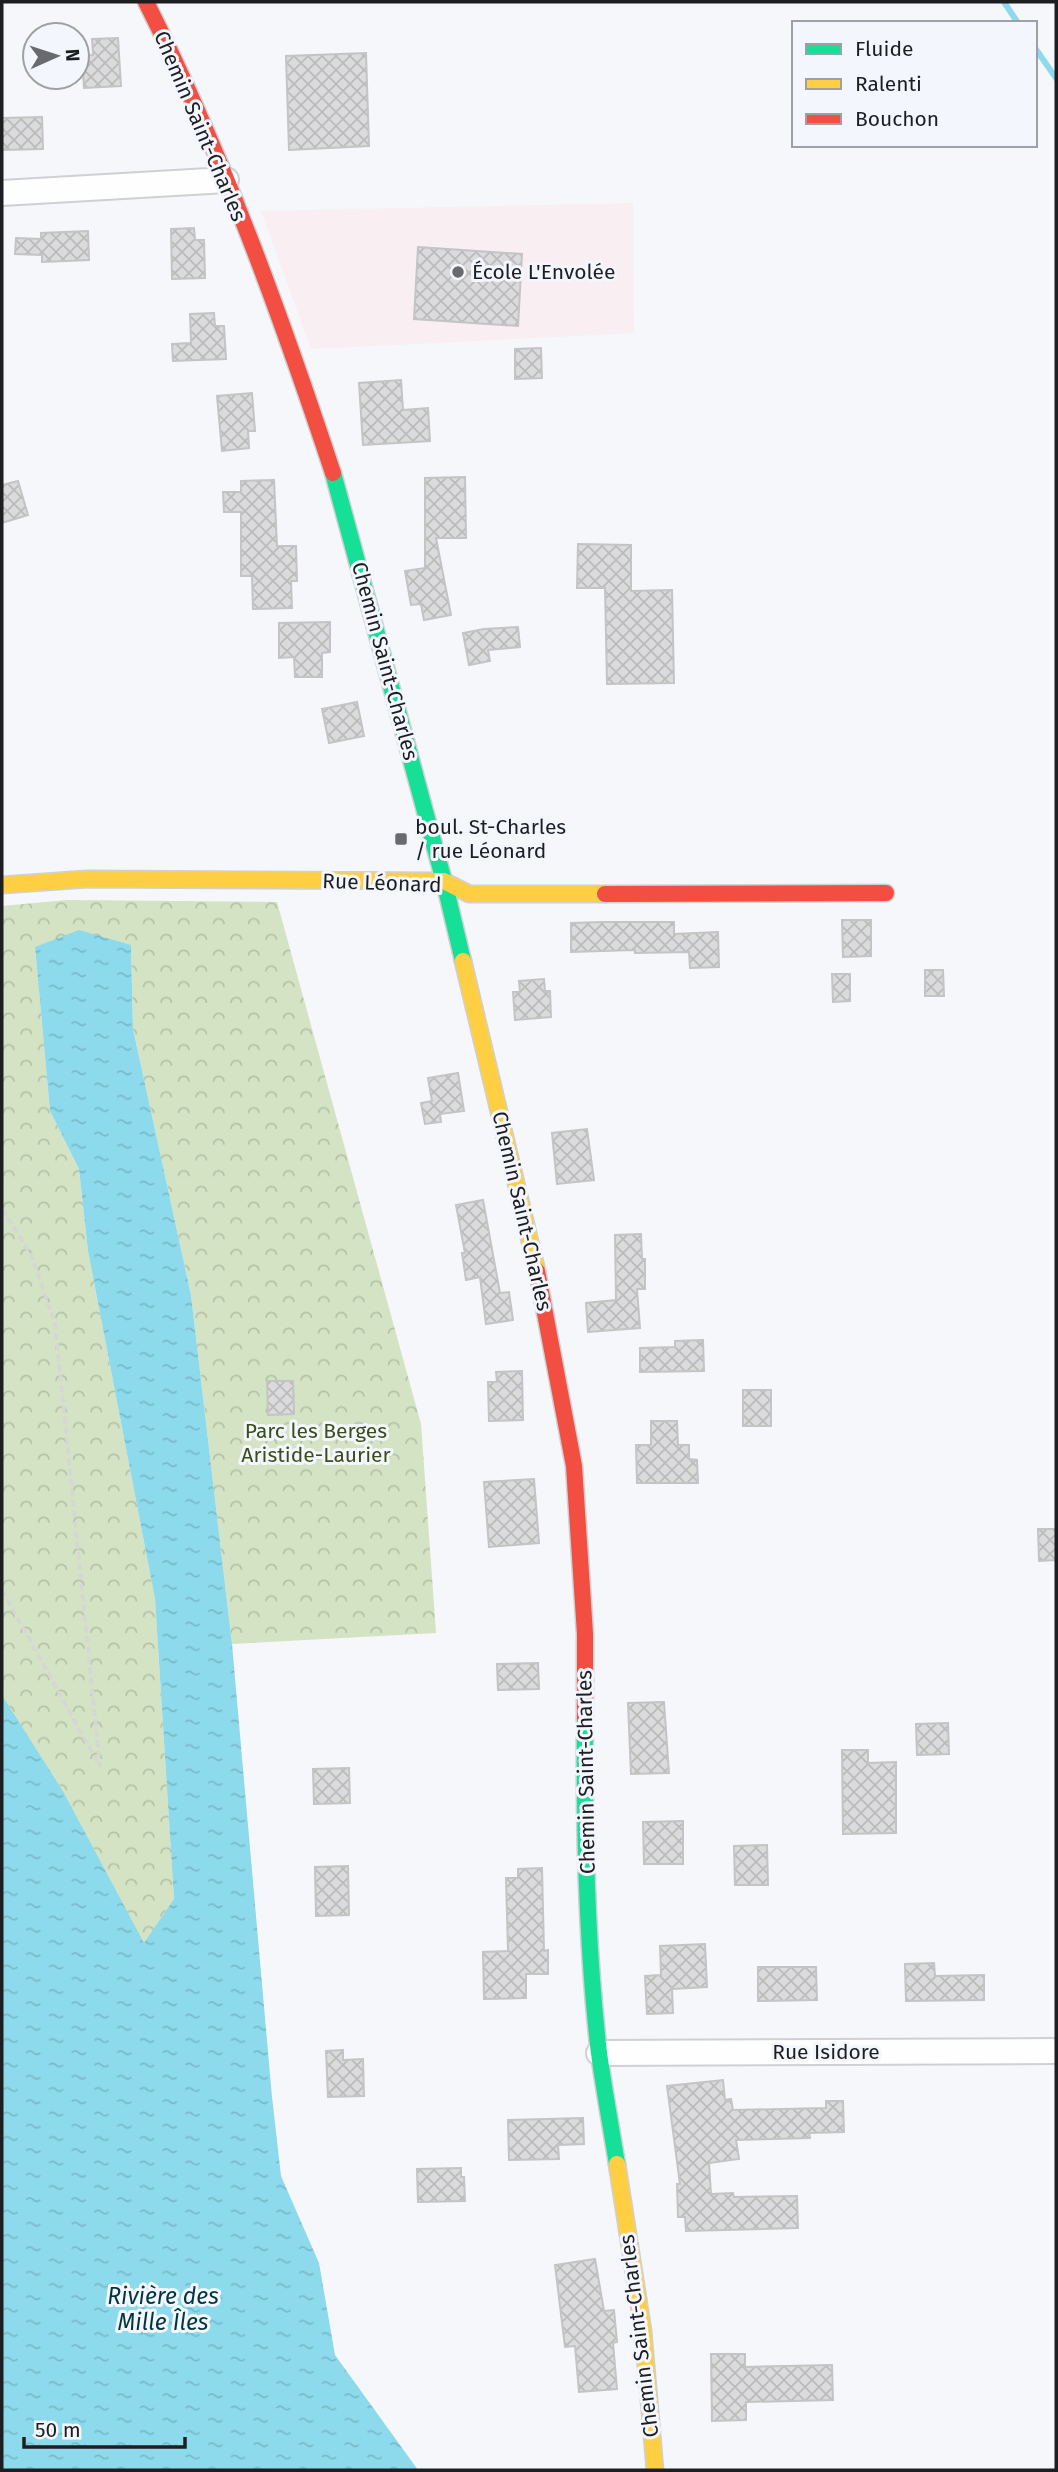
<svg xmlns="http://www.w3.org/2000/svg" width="1058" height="2472" viewBox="0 0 1058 2472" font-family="'Fira Sans',sans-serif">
<defs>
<pattern id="park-crowns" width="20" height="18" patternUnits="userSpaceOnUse" patternTransform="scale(1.75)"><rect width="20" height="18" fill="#d3e3c3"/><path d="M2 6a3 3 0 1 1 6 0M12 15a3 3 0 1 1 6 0" fill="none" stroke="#b5c2a7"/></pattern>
<pattern id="water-ripples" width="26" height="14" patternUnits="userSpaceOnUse" patternTransform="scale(1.75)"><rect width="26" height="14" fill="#8cdaeb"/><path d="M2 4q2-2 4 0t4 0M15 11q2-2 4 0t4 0" fill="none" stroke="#78bbc9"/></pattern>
<pattern id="building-cross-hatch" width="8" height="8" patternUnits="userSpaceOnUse" patternTransform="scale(1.75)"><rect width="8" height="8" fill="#dbdadc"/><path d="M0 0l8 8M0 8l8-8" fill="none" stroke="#bcbbbc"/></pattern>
</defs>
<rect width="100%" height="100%" fill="#f5f7fa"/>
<polygon fill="#f9eef1" points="633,203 634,333 311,349 261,211"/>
<polygon fill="url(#park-crowns)" points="67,900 277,902 421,1424 436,1633 232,1644 191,1295 133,1029 131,946 35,947 50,1111 79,1169 88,1251 155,1599 174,1899 144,1944 63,1791 2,1695 2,906"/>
<polygon fill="url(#water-ripples)" points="79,930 131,945 133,1029 191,1295 232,1644 272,2097 281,2176 319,2263 335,2355 418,2470 2,2470 2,1695 63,1791 144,1943 174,1899 155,1599 88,1251 79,1169 50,1111 35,947"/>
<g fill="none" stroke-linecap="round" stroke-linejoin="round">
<g stroke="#8cdaeb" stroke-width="6">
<polyline points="1004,2 1018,23"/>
<polyline points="1035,48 1056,78"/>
</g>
</g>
<g fill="url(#building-cross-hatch)" stroke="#c4c3c5" stroke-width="2">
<polygon points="118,38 121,86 84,88 82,56 93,55 92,39"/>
<polygon points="366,53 369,146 289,150 286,56"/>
<polygon points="42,117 43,149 2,150 2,118"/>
<polygon points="194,228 195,240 204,240 205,278 172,279 171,229"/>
<polygon points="88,231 89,260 42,262 42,255 15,254 16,238 41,239 41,233"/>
<polygon points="418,247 522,254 518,326 414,319"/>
<polygon points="214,313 215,326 224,326 226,359 173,361 172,344 191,343 190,314"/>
<polygon points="541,348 542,378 515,379 515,349"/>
<polygon points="401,380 403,410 428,408 430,441 363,445 359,383"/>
<polygon points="252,393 255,431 248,431 249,448 222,451 217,396"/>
<polygon points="465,477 466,538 436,538 451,615 424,620 421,604 411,605 405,571 425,568 425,478"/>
<polygon points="274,480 277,546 296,546 297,581 291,581 292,608 253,609 252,576 241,576 241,512 224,512 223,492 241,492 241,481"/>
<polygon points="18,481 28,515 2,523 2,485"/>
<polygon points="578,544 631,545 631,591 672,590 674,683 607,684 605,588 577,588"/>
<polygon points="330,622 330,652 322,653 322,677 295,677 294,657 279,658 279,623"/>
<polygon points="518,627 520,647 488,650 490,661 469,665 463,633 484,629"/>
<polygon points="357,702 364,736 329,743 322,709"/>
<polygon points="842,920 871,920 871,956 843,957"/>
<polygon points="603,922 674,922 674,934 718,932 719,967 690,968 689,952 635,953 635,950 571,952 571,923"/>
<polygon points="925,970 943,970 944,996 925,996"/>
<polygon points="832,974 850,974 850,1001 833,1002"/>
<polygon points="544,979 545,991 550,991 551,1017 515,1020 513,992 520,992 519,981"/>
<polygon points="458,1073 464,1111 440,1114 441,1122 425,1124 421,1103 432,1101 428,1078"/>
<polygon points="587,1129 594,1180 557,1184 552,1133"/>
<polygon points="483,1200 500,1293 509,1292 513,1320 486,1324 480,1277 466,1280 462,1253 465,1253 456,1205"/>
<polygon points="641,1234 642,1259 645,1259 645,1289 637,1289 640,1328 588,1332 586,1303 616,1300 615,1235"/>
<polygon points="703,1340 704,1371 640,1372 640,1348 675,1347 675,1341"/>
<polygon points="522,1371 523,1420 489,1421 488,1382 497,1382 496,1372"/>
<polygon points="267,1381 293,1381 294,1414 268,1415"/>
<rect x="743" y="1390" width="28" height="36"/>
<polygon points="651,1421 677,1421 678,1445 689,1445 689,1459 697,1460 698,1483 637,1483 636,1445 651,1445"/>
<polygon points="534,1479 539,1543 489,1547 484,1482"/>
<polygon points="1038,1529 1056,1529 1056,1560 1039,1561"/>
<polygon points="538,1663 539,1689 498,1690 497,1664"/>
<polygon points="664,1702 669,1773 631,1774 628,1703"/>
<polygon points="948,1723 949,1754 917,1755 916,1724"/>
<polygon points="842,1750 868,1750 868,1763 896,1762 896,1833 843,1834"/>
<polygon points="349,1768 350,1803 314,1804 313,1769"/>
<polygon points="683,1821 683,1864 644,1864 643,1822"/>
<polygon points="767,1845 768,1885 735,1885 734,1846"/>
<polygon points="348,1866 349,1915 316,1916 315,1867"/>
<polygon points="542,1868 544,1951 548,1950 548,1974 526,1974 526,1998 484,1999 483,1952 508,1951 506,1878 518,1878 518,1869"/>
<polygon points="705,1944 707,1987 672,1989 673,2013 647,2014 645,1976 661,1975 660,1946"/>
<polygon points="934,1963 935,1976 984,1975 984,2000 906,2001 905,1964"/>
<polygon points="758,1967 816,1967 817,2000 758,2001"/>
<polygon points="343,2050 343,2060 363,2059 364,2096 328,2097 326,2051"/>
<polygon points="723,2080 725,2100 731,2099 733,2110 826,2108 826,2101 843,2101 844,2132 809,2133 810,2138 736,2140 739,2159 709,2163 711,2194 733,2193 734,2197 797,2196 798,2228 686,2231 685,2217 678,2217 677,2184 680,2184 667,2086"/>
<polygon points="583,2118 584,2144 558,2145 559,2159 509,2160 508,2120"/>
<polygon points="461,2168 461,2177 464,2177 465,2201 418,2202 417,2169"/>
<polygon points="595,2259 604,2311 614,2310 617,2342 613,2343 617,2389 579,2392 575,2346 565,2347 555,2265"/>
<polygon points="711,2354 745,2354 745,2367 832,2365 833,2400 746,2402 746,2420 712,2421"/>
</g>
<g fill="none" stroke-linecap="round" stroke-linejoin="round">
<g stroke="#cfd0d3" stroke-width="28">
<g id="street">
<polyline points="2,193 226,180"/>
<polyline points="599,2053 1052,2051"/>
</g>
</g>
<g stroke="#cfd0d3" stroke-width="19">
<g id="fast">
<polyline points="333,473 444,881 463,961"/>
<path d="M585,1718C584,1830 586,1943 599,2053C604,2090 611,2127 617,2164"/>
</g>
</g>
<g stroke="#cfd0d3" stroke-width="19">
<g id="slow">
<polyline points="2,885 87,879 444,881 469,894 605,894"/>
<polyline points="463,961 537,1271"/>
<polyline points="617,2164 643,2331 655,2470"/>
</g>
</g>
<g stroke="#cfd0d3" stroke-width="19">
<g id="jam">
<path d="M146,2C222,153 280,313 333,473"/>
<polyline points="605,894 886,893"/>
<polyline points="537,1271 574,1466 585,1634 585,1718"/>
</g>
</g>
<g stroke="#d6d6d7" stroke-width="3.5" stroke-dasharray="7 3.5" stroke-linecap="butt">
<polyline points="2,1209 31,1255 55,1323 100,1767"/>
<polyline points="2,1590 99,1765"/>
</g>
<use href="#street" stroke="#fefefe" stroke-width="24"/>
<use href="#fast" stroke="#16e098" stroke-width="16"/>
<use href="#slow" stroke="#ffcf43" stroke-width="16"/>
<use href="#jam" stroke="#f24e42" stroke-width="16"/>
</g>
<g fill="#696a6d" stroke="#f3f6fc" stroke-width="2.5">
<circle cx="458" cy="272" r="7"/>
<rect x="394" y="832" width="14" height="14" rx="3.5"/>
</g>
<g text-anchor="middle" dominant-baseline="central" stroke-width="6" stroke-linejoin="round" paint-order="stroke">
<g font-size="21" fill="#1d1e21" stroke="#f3f6fc">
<text transform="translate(200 126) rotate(67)">Chemin Saint-Charles</text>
<text transform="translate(385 661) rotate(75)">Chemin Saint-Charles</text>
<text transform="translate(382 883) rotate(2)">Rue Léonard</text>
<text transform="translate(522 1211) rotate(77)">Chemin Saint-Charles</text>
<text transform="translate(586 1772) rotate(-91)">Chemin Saint-Charles</text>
<text x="826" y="2052">Rue Isidore</text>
<text transform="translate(639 2336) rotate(-97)">Chemin Saint-Charles</text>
</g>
<g font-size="21" fill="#1d1e21" stroke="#f3f6fc" text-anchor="start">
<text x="472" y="272">École L'Envolée</text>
<text x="415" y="827">boul. St-Charles<tspan x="415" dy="24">/ rue Léonard</tspan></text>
</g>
<g font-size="21" fill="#394e19" stroke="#f3f6fc">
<text x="316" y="1431">Parc les Berges<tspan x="316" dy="24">Aristide-Laurier</tspan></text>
</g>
<g font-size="23" font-style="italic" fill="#00363f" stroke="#f3f6fc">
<text x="163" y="2296">Rivière des<tspan x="163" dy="26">Mille Îles</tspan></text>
</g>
</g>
<rect width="1058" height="2472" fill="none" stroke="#1d1e21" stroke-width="7"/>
<rect x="792" y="21" width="245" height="126" fill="#f3f6fc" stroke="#9da0a4" stroke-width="2"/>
<rect x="806" y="44" width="35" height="10" fill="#16e098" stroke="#9da0a4" stroke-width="2"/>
<text x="855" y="56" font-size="21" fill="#1d1e21">Fluide</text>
<rect x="806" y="79" width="35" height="10" fill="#ffcf43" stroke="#9da0a4" stroke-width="2"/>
<text x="855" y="91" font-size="21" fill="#1d1e21">Ralenti</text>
<rect x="806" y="114" width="35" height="10" fill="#f24e42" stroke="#9da0a4" stroke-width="2"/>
<text x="855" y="126" font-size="21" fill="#1d1e21">Bouchon</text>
<g transform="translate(56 56) rotate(87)"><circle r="33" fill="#f3f6fc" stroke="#9da0a4" stroke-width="2"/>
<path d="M0-5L12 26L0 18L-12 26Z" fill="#696a6d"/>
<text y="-10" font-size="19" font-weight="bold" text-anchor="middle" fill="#1d1e21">N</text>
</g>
<path d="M24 2437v10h161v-10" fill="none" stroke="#1d1e21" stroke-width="3.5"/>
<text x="35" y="2437" font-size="21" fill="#1d1e21" stroke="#f3f6fc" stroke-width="5" paint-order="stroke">50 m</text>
</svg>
